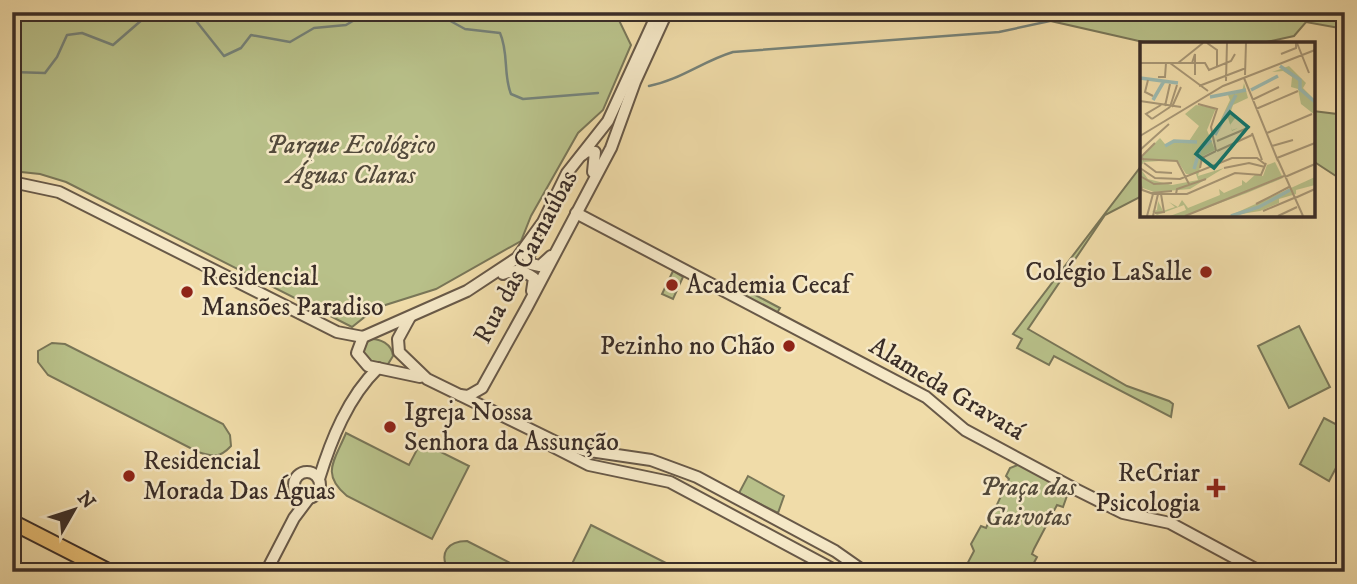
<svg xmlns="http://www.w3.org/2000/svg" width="1357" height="584" viewBox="0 0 1357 584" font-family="'IM FELL DW Pica',serif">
<rect width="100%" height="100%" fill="#f0dca9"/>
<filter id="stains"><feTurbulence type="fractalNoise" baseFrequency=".00286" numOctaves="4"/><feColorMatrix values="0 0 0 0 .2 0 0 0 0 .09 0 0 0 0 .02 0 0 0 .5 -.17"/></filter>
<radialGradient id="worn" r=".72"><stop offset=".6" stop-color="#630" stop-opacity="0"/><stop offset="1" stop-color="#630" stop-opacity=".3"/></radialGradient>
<g fill="#b8c089" stroke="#797658" stroke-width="2">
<polygon points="12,12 615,12 631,45 603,110 578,133 531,216 521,241 436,289 376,308 352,327 66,182 40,174 12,171"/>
<polygon points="1011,12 1345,12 1345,29 1306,22 1294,36 1258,44 1152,44"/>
<polygon points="1313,111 1345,115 1345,182 1313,161"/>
<polygon points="1142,165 1142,196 1105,215 1028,329 1127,386 1169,401 1173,404 1171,417 1054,356 1049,365 1017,348 1022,339 1013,334"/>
<polygon points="673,271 683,277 673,299 662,294"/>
<polygon points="744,289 780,308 777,313 741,295"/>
<polygon points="1299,326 1330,387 1289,408 1258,346"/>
<path d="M369,339C380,338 392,344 393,356L388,364L378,366L362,355V345Z"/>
<path d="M52,343L65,344L223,424L230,435L231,446C220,458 213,457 198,452L48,375L38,362V351Z"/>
<polygon points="1324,418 1345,429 1345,451 1329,481 1300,464"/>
<path d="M346,433L409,465L421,442L469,466L432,539L347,496C320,474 335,460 346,433Z"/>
<polygon points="1020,464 1068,493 1063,507 1057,505 1034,549 1032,554 1037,557 1029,572 963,572 974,551 971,544 981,526 986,528 1009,479 1006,476 1010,468"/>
<polygon points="748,476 784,496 778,513 739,493"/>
<polygon points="591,525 670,565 667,572 568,572"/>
<path d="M467,541L528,572L449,571C438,553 448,541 467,541Z"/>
</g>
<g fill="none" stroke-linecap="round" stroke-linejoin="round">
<g stroke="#758279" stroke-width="2.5">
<polyline points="189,12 224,56 241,48 251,35 290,42 314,28 346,25 368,12"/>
<path d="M434,12L465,29L500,33C509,53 503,75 511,94L523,99L598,93"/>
<polyline points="12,72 45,73 57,57 67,35 82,33 113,45 151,12"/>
<path d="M649,86C680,80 703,61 733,52L999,32L1092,12"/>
</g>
<g stroke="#685948" stroke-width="14">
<g id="minor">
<polyline points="582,155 587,151 595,152 593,172"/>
<polyline points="12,182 59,192 337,332 363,337 467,291 517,258 543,222 567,173 608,121 658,12"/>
<polyline points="576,213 926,397 965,430 1075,489 1123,513 1170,523 1261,572"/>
<polyline points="534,244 528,258 531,264 540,266 551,256"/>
<path d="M503,274C515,269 523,270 534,278L532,291"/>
<polyline points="410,317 398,339 399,352 427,379 556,442 583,450 651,460 697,477 835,551 865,572"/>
<polyline points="363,337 357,353 368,366 420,377"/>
<polyline points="460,395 468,396 482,388 527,307 611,148 635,82 667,12"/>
<polyline points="542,441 589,465 670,482 838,572"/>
<circle cx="307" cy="485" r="13"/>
<path d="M319,479C331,440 348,397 378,368"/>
<polyline points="266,572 294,518 309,498"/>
</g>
</g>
<g stroke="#3a2d27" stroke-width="18">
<polyline id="major" points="12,522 110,572"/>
</g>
<use href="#minor" stroke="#f5e8c7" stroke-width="10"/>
<use href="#major" stroke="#e8be74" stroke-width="14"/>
</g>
<g fill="#8f2418" stroke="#f5e8c7" stroke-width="2.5">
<circle cx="1206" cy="272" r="7"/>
<circle cx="672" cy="285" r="7"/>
<circle cx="187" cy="292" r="7"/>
<circle cx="789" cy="346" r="7"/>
<circle cx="390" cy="427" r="7"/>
<circle cx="129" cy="476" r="7"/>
<path d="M1212.5 477.5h7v7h7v7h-7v7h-7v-7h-7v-7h7z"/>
</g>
<g text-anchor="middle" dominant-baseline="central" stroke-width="5" stroke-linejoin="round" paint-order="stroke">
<g font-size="26" font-style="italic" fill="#534a3b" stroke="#f5e8c7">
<text x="351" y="145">Parque Ecológico<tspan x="351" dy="30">Águas Claras</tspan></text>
<text x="1028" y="487">Praça das<tspan x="1028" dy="30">Gaivotas</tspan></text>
</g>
<g font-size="26" fill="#3a2d27" stroke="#f5e8c7">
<text transform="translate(526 257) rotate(-62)">Rua das Carnaúbas</text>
<text transform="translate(947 389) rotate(31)">Alameda Gravatá</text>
</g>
<g font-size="26" fill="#3a2d27" stroke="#f5e8c7" text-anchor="start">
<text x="1192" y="272" text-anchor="end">Colégio LaSalle</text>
<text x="201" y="277">Residencial<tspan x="201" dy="30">Mansões Paradiso</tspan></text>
<text x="686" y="285">Academia Cecaf</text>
<text x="775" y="346" text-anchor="end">Pezinho no Chão</text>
<text x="404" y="412">Igreja Nossa<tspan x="404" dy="30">Senhora da Assunção</tspan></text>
<text x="143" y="461">Residencial<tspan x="143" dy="30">Morada Das Águas</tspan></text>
<text x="1200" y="473" text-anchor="end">ReCriar<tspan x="1200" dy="30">Psicologia</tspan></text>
</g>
</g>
<g transform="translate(1140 42)">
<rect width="175" height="175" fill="#f0dca9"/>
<path d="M149,24L166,41L163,46L175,58V73L161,62L158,47L151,45L152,35L143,29L132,30ZM104,41L108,56L93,63L90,72L96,75L90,83L92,88L98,86L92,89L88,76L80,82L81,77L90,58L88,53L102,50ZM56,63L76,66L67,88L75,108L63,114L58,134L84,126L50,147L14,150L0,145V126L8,137L32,143L58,138L56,132H46L37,118L4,120L0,125V116L20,96L25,102L49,99L59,84L45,72ZM135,120L143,136L107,151L45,174H30L46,168L44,163L17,173L12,169L17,168L18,159L23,169L35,165L29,160L38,165L42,158L48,166L80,153L79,147L84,151L102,143V138L106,141L116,132L123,134L127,123ZM175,135V143L156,148V152L139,157V161L120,169L89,174Z" fill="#b8c089"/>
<path fill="none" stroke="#9cbab0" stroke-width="3.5" d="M140,24L160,38V47L175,60M0,36L38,41M111,48L138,34M70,55L106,48M13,58L24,39M75,93L96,53M25,104L34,99L57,100M54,127L60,107L71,98M91,174L119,165L150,148"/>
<path fill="none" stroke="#a79675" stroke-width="2" d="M67,1L77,8V25M157,1L169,31M141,12L156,6V1M0,21H65L69,28L91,19L95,12M30,21L68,49M38,21L63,1M52,21L55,12V33M105,33L106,1M18,35H25L26,21M104,36L138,119L137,115M8,38L5,50L13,54M86,39L87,1M59,44L106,26M112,58L139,45M0,59L41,65M58,62L77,67L71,85L76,109M25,64L30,42M30,65L37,43M32,65L41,45M116,67L158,49M12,77L6,72L21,63M12,77L30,65M112,91L122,118M127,91L172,72M0,94L83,44L175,8M77,99L110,85M132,104L153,98M0,108L29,82M77,109L112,93M137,116L175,101M0,117L37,119L49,142M4,118L1,115L15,101M138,118L163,174M4,121L16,130L32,131M0,126L15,136L40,137L92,116H117L126,123M60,126L62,116L76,109M84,126L109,121L125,125M0,134L14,142L32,141M145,135L175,122M0,139L2,148L11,151L32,149M0,147L13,152H47L95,131L121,133L126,121M36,152L37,147L66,137M155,156L175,147M116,162L149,145M123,169L154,156M15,171L24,170L21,152M7,174L13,152M13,174L18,152M45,174L144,134M138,174L157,165"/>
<path fill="#0f766e" fill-opacity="0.15" stroke="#0f766e" stroke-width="3.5" d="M90,70L108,85L74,126L56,112Z"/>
<rect width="175" height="175" fill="none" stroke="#3a2d27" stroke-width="3.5"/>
</g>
<rect width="1357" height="584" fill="none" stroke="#f0dca9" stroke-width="42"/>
<rect x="14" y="14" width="1329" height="556" fill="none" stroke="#3a2d27" stroke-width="3.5"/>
<rect x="21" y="21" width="1315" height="542" fill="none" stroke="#3a2d27" stroke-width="2"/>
<g transform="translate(74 510) rotate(51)" stroke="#f5e8c7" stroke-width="5" paint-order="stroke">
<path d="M0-5L12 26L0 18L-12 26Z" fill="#3a2d27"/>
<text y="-10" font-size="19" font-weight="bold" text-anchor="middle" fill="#3a2d27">N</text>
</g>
<rect width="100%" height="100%" filter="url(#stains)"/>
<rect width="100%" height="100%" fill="url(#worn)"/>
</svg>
